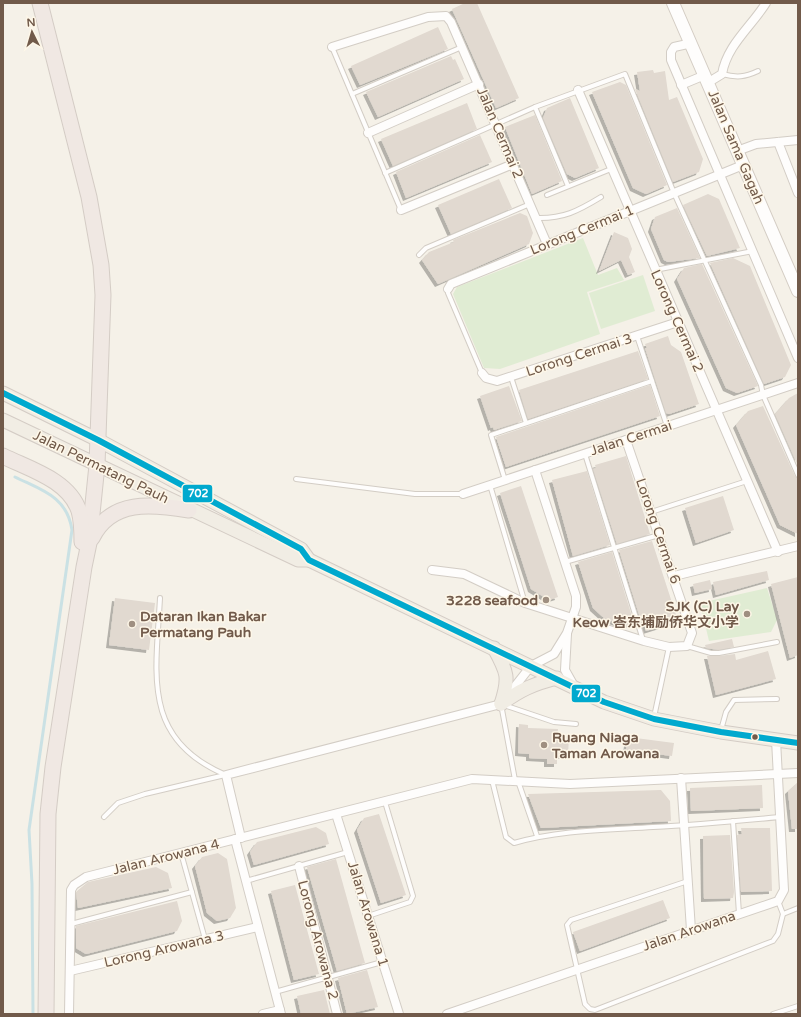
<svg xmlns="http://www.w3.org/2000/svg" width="801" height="1017" viewBox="0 0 801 1017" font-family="'Varela Round','Noto Sans SC',sans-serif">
<defs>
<filter id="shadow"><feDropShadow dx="-3" dy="3" stdDeviation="0" flood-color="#0004"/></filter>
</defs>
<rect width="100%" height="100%" fill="#f5f1e8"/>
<g fill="#e0ecd3">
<polygon points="583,238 598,275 617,268 624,280 587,292 600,334 500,369 484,368 453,294 457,287"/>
<polygon points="643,275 655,311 601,329 589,293"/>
<polygon points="767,588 777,620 771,632 709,641 700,603"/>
</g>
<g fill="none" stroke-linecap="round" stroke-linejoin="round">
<path stroke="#cae1e4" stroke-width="3" d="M15,477C41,490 67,496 72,530L29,830L32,884L33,1014"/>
</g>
<g fill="#e1d9d0" filter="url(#shadow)">
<polygon points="465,3 477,3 519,98 496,108 452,9"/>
<polygon points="438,27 448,49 360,85 351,66"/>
<polygon points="451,56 453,60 455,59 464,79 378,117 366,92"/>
<polygon points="653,70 654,73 665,71 669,100 677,97 703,159 699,172 673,182 635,89 640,91 637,72"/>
<polygon points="620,82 626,85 667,185 646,194 633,188 592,92"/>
<polygon points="570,98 599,168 575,178 567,174 543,118 547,108"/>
<polygon points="467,103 477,129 393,166 381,139"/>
<polygon points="535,115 562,181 532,194 505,127"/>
<polygon points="480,135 492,162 406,198 396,172"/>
<polygon points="499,179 512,208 451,234 438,205"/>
<polygon points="708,194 719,199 740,248 707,256 683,205"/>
<polygon points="677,208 700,258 668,262 664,260 651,229 655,217"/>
<polygon points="520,213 527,216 533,233 529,244 438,284 422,260 429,252 454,242 453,240"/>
<polygon points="614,232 628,238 632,249 629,257 635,272 628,275 621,260 599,271"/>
<polygon points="733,258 750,266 791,365 785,377 764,384 710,263"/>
<polygon points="702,264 758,386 737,393 726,388 677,279 684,268"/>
<polygon points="668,336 671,345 681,352 699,404 669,414 666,413 645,348 647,348 645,344"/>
<polygon points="638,351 648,379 528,419 519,390"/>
<polygon points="650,385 660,416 506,467 496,437"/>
<polygon points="509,386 522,421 494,430 493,427 491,428 480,396"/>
<polygon points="798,393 798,466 775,414 789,398"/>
<polygon points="763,406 795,476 798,478 798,534 780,525 736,425 748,411"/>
<polygon points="626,456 650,534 617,544 593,469 596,468 595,465"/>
<polygon points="587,471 610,545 573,556 552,480"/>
<polygon points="521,486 558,597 549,600 531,589 500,493"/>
<polygon points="723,496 734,530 696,543 685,508"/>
<polygon points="652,541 678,621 646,631 643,620 641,621 619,550"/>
<polygon points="612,552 634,623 625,626 604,618 593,608 578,562"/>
<polygon points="767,571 769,580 716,595 713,582"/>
<polygon points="798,577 798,655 790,658 771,584"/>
<polygon points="710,580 712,589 695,593 693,584"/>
<polygon points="115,598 155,603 149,650 109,645"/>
<polygon points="732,639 734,647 719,650 706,648 705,645"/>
<polygon points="768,651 776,679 716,695 707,656 719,656 735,654 736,660"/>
<polygon points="519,724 528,725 528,728 558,729 557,736 569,736 568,756 557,756 557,764 547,764 547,759 529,758 529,754 518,753"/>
<polygon points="628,737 674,743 672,756 626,750"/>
<polygon points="798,782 798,829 792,829 788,791"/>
<polygon points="762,785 763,808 691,811 690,788"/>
<polygon points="661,790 670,801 671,821 541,828 528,794"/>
<polygon points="379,814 406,895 381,903 357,830 364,818"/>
<polygon points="316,827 326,833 329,844 254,865 250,852 257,842"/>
<polygon points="741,828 770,828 772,891 741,892 737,835 742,834"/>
<polygon points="730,835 734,892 733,898 704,899 703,836"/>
<polygon points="218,853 227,859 236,908 230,918 217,921 207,913 195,866 202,857"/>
<polygon points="336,859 365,963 337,971 307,867"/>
<polygon points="156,867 168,873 172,888 78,908 76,892 88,882"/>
<polygon points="295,885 319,974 294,980 271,891"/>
<polygon points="663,900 670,918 580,951 573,932"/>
<polygon points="177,901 182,921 177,931 86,954 76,948 76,926"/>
<polygon points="367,970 378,1007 347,1014 338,978"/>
<polygon points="324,990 330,1014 301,1014 297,996"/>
</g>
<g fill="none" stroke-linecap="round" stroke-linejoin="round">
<g stroke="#d3cdc5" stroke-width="6">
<g id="lane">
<polyline points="332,47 401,210"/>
<path d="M722,74C737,78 745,77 758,71"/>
<polyline points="352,94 462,47"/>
<polyline points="535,107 568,186"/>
<polyline points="385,173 535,107 625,74 674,193 761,385 763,395 798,475"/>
<polyline points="547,195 611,169"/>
<path d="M536,218C563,219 578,211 601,197"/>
<polyline points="419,255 426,248 530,204"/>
<polyline points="655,270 753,251"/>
<polyline points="448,289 448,293 482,373"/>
<polyline points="637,336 667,426"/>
<polyline points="511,377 526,423"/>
<polyline points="585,454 643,640"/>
<polyline points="296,479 415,494 463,494"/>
<polyline points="505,480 491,435 652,381"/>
<polyline points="490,485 525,603"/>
<polyline points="651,512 747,481"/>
<polyline points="565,562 659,535"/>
<path d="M160,598C156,674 141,739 226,775"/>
<polyline points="687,646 711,653 719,653 777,642"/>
<polyline points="654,717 669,647"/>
<polyline points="721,730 726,712 734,700 777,699"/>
<path d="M492,780L506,837L514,843C559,830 606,830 653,827C695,825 738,821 780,817"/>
<polyline points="515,780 501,704 554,722 576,724"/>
<polyline points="518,781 537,836"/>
<polyline points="104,817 118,803 145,794 225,775"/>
<polyline points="733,821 739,914"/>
<polyline points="181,853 205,939"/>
<polyline points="246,881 348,852"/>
<polyline points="688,881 571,920 567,925 585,1004 590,1009 595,1010 773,941 778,934 783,914"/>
<polyline points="778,901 783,914 798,908"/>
<polyline points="368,916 410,902 413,896 385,802"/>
<polyline points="71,924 192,892"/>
<polyline points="275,992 382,962"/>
<polyline points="773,1014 798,1006"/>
</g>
</g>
<g stroke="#d3cdc5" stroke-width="10">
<g id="street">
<polyline points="692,43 674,47 671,52 671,60 798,358"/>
<polyline points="332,47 428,17 446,16 451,22 547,244"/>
<path d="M709,82L722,74C727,45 751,27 766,3"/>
<polyline points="681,85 705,75"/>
<polyline points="578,90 778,552"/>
<polyline points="368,133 479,84"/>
<polyline points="778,142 798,193"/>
<polyline points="737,151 756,144 798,140"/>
<polyline points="401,210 513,164"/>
<polyline points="448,289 451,284 743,165"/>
<polyline points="482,373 486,378 497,381 678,322"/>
<polyline points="463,494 798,383"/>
<polyline points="432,570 464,574 525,603 644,641 669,647 687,646 692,633 626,440"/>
<polyline points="674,576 798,546"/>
<polyline points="567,634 565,670 574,686"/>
<polyline points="681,778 691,930"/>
<polyline points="336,814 399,1014"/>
<polyline points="241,838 226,775 501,704 531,666 554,654 567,633 576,607 576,596 535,470"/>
<polyline points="235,839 281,1014"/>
<polyline points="299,866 337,1014"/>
<polyline points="70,971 258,927"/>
<polyline points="69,1014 71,890 74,885 86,877 472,779 570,784 798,773"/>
<polyline points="263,1014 280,1010"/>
<polyline points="447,1014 778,901 784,890 776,740"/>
</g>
</g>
<g stroke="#d4cdc4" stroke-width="14">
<polyline id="secondary" points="673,3 798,291"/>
</g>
<g stroke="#d4ccc5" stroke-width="15">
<g id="primary">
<polyline points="3,393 98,440 301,549 309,560 604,702 654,719 721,732 798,743"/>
<polyline points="3,420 298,560 309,560"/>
<path d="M494,648C507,672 510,677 501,704"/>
<path d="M501,704C520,690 533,684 557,678"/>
</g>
</g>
<g stroke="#d4ccc5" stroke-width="17">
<g id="highway">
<polyline points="40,3 89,197 101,265 103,295 97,465 89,543 84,567 53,767 48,814 46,1014"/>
<path d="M3,456C29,469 69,480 79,511C82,521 82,532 82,542"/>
<path d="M92,538C111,499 152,504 189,510"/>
</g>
</g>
<use href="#lane" stroke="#fefdfc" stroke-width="4"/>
<use href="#street" stroke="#fefdfc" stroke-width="8"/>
<use href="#secondary" stroke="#fefdfc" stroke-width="12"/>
<use href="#primary" stroke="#f1ede4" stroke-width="13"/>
<use href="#highway" stroke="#f0e8e3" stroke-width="15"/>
<g stroke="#fef7e8" stroke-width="9">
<polyline id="bus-1" points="3,393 98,440 301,549 309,560 604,702 654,719 721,732 798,743"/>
</g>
<use href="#bus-1" stroke="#00a9ce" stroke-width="6"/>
</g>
<g fill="#9f8f81" stroke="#fef7e8" stroke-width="1.5">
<circle cx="546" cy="600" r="4"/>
<circle cx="747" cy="614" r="4"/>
<circle cx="132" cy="624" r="4"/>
<circle cx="544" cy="745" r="4"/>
</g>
<circle fill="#715a4a" stroke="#fef7e8" stroke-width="1.5" cx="755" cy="737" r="3.5"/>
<g text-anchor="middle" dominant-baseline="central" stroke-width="3" stroke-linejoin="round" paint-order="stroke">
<g font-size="14" fill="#715a4a" stroke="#fef7e8">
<text transform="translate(500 133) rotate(67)">Jalan Cermai 2</text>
<text transform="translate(736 147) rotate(67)">Jalan Sama Gagah</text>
<text transform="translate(582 230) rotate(-22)">Lorong Cermai 1</text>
<text transform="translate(677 321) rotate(66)">Lorong Cermai 2</text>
<text transform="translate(579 355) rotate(-18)">Lorong Cermai 3</text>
<text transform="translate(631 438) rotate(-18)">Jalan Cermai</text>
<text transform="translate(101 467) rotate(26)">Jalan Permatang Pauh</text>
<text transform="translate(658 531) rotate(71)">Lorong Cermai 6</text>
<text transform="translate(166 857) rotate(-14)">Jalan Arowana 4</text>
<text transform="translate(368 914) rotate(73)">Jalan Arowana 1</text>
<text transform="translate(689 931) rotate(-19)">Jalan Arowana</text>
<text transform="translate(318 940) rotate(75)">Lorong Arowana 2</text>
<text transform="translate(164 949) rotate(-13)">Lorong Arowana 3</text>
</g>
<g font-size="14" font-weight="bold" fill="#715a4a" stroke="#fef7e8" text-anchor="end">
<text x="538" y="600">3228 seafood</text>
<text x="739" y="606">SJK (C) Lay<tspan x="739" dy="16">Keow 峇东埔励侨华文小学</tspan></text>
<text x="140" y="616" text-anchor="start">Dataran Ikan Bakar<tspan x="140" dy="16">Permatang Pauh</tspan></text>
<text x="552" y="737" text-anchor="start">Ruang Niaga<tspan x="552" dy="16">Taman Arowana</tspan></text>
</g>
</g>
<g stroke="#fef7e8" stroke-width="1.5">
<rect x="182" y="484" width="31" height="19" rx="4" fill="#00a9ce"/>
<rect x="571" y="684" width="30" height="19" rx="4" fill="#00a9ce"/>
</g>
<g font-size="11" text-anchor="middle" font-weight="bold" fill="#fff">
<text x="198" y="497">702</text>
<text x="586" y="697">702</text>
</g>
<rect width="801" height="1017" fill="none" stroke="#715a4a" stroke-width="8"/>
<g transform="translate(32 32) rotate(355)" stroke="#fef7e8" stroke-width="3" paint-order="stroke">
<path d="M0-3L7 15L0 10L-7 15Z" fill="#715a4a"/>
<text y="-6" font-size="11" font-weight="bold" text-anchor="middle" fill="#715a4a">N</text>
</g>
</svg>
